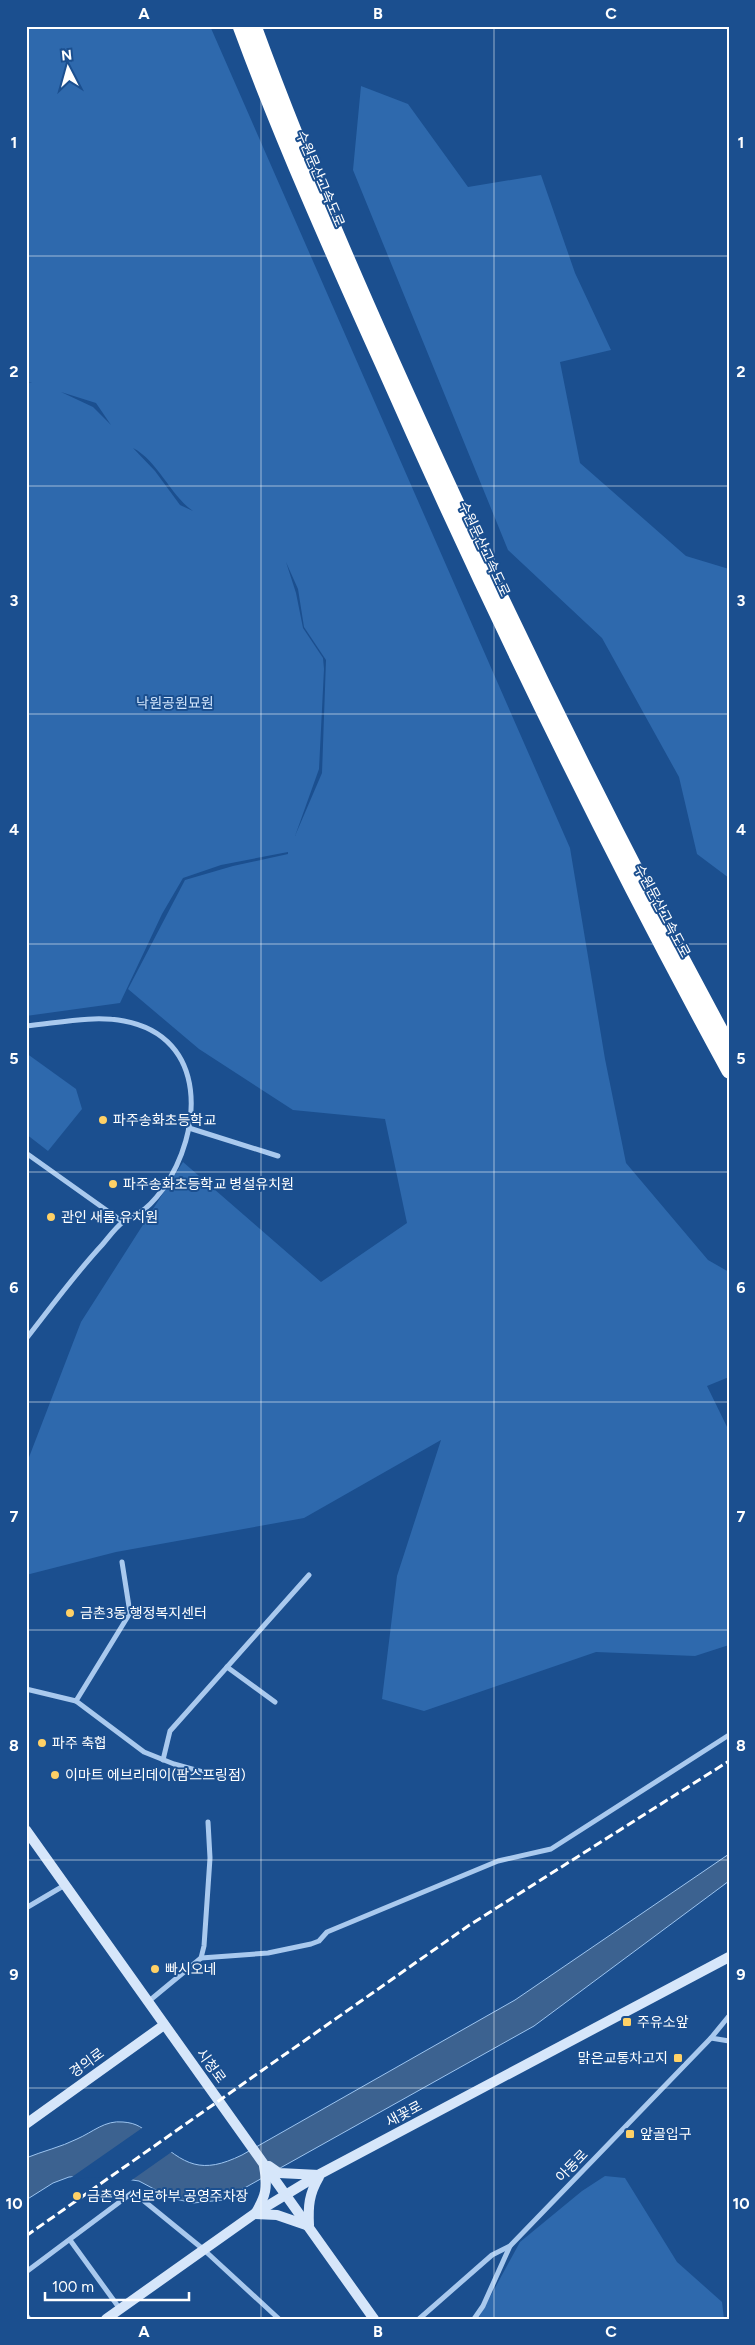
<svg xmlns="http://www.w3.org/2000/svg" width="755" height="2345" viewBox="0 0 755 2345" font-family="Figtree,'Noto Sans KR',sans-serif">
<rect width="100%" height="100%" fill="#1b4f8f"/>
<g fill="#2e69ad" fill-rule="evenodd">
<path d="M26,26H210L570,848L605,1059L626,1163L708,1260L729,1272V1377L707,1386L729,1431V1645L695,1656L596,1652L424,1711L382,1699L397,1576L441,1440L304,1518L116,1552L26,1575V1465L81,1322L183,1162L321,1282L407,1223L385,1119L293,1110L199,1049L128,989L185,880L233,866L288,854V852L221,865L183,878L162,914L120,1003L26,1016V382L32,383L26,381ZM61,392L96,403L111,425L93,407ZM133,448C158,461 170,495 193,511L180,505L155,471ZM286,562L298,589L304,627L326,660L322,773L295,836L319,769L324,669L323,658L303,628L296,593Z"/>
<polygon points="361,86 408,104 468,187 541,175 575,273 611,350 560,362 580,463 686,556 729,569 729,878 697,854 679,777 602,638 508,550 353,170"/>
<polygon points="26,1053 76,1089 82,1109 48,1151 26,1134"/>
<polygon points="605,2176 625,2178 677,2262 722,2302 724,2319 478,2319 520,2242 582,2191"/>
</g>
<path fill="#3c6290" stroke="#9cc4f0" d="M729,1854V1881L534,2026L223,2200L193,2203L171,2198L139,2181L99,2175L69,2177L53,2183L26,2200V2158C43,2151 61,2147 77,2139C93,2132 105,2120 123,2122C137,2123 143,2128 153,2137C185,2165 201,2175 242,2155L515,2000Z"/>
<polygon fill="#1b4f8f" points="145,2126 173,2151 129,2182 99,2177 69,2179"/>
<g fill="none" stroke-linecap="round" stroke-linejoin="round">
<g stroke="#a9c9ee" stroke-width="5">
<path d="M26,1026C58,1023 93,1015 124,1021C209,1037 203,1132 163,1189C157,1197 148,1208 139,1213C134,1216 128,1218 123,1222C115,1228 109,1237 102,1245C75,1274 51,1307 26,1339"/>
<polyline points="189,1128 278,1156"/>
<polyline points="26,1153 123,1222"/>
<polyline points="227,1667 275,1702"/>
<polyline points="26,1689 76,1701 144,1752 174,1764 217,1776"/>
<polyline points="76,1701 130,1613 122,1562"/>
<polyline points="163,1760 170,1731 309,1575"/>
<polyline points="26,1908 65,1885"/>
<polyline points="201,1958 268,1953 311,1944 319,1941 327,1932 498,1861 551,1849 729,1735"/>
<polyline points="149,2001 201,1958 204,1946 210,1858 208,1822"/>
<polyline points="711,2038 729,2041"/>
<polyline points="70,2240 120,2309"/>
<polyline points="26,2272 133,2192 203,2249 279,2319"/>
<polyline points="26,2315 29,2319"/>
<polyline points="419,2319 492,2255 510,2246 711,2038 729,2016"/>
<polyline points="474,2319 483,2306 510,2246"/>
</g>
<g stroke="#d6e6fa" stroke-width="10">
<polyline points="26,1830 374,2319"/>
<polyline points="26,2124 164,2025"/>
<polyline points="269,2166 279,2173 319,2175"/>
<polyline points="255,2214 277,2215 306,2225"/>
<path d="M255,2214C266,2196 268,2187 264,2166"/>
<path d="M309,2225C308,2206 309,2194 319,2177"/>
<polyline points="106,2319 254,2214 320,2174 729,1957"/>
</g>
<g stroke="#fff" stroke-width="15">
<path d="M240,26C282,140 332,252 382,363C488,603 603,840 729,1071"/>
<path d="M254,26C311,182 379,334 448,484C536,675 629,862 729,1046"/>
</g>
<polyline stroke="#fff" stroke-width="3" stroke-dasharray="9 4" stroke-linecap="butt" points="26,2236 468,1926 729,1761"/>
</g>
<path fill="none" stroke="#fff" stroke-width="1" stroke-opacity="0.55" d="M261,26V2319M494,26V2319M26,256H729M26,486H729M26,714H729M26,944H729M26,1172H729M26,1402H729M26,1630H729M26,1860H729M26,2088H729"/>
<g fill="#ffd166" stroke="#1b4f8f" stroke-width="2">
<circle cx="103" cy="1120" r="5"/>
<circle cx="113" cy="1184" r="5"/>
<circle cx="51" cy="1217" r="5"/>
<circle cx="70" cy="1613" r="5"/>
<circle cx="42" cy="1743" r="5"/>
<circle cx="55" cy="1775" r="5"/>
<circle cx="155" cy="1969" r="5"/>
<rect x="622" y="2017" width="10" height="10" rx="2.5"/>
<rect x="673" y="2053" width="10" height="10" rx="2.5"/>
<rect x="625" y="2129" width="10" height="10" rx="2.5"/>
<circle cx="77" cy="2196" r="5"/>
</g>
<g text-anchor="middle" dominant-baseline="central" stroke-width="4" stroke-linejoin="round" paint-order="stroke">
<g font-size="14" fill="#fff" stroke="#1b4f8f">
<text transform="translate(320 179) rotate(67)">수원문산고속도로</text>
<text transform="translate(484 549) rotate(65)">수원문산고속도로</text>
<text transform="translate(662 911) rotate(62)">수원문산고속도로</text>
<text transform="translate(87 2063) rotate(-36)">경의로</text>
<text transform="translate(211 2066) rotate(54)">시청로</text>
<text transform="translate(404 2114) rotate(-28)">새꽃로</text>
<text transform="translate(572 2166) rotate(-46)">아동로</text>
</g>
<g font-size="14" fill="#cfe3fa" stroke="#1b4f8f">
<text x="175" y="703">낙원공원묘원</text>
</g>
<g font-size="14" fill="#fff" stroke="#1b4f8f" text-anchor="start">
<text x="113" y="1120">파주송화초등학교</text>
<text x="123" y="1184">파주송화초등학교 병설유치원</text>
<text x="61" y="1217">관인 새롬 유치원</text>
<text x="80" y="1613">금촌3동 행정복지센터</text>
<text x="52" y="1743">파주 축협</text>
<text x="65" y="1775">이마트 에브리데이(팜스프링점)</text>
<text x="165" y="1969">빠시오네</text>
<text x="637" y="2022">주유소앞</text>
<text x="668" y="2058" text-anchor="end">맑은교통차고지</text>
<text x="640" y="2134">앞골입구</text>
<text x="87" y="2196">금촌역 선로하부 공영주차장</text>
</g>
</g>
<rect width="755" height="2345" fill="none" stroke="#1b4f8f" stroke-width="55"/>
<g transform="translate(68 68) rotate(354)" stroke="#1b4f8f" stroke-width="4" paint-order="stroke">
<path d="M0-4L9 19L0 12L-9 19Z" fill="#ffffff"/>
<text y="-8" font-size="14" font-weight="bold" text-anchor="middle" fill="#ffffff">N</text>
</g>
<path d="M45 2292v8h144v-8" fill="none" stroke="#ffffff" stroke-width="2.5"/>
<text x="52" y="2292" font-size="15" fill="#ffffff" stroke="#1b4f8f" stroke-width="4" paint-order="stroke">100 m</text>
<rect x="28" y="28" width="700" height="2290" fill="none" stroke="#fff" stroke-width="2"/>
<g font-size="16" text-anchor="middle" font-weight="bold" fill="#fff">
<text x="144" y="19">A</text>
<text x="378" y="19">B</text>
<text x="611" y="19">C</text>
<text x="14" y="148">1</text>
<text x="741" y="148">1</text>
<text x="14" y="377">2</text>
<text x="741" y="377">2</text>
<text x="14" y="606">3</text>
<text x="741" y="606">3</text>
<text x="14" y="835">4</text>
<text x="741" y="835">4</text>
<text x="14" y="1064">5</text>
<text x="741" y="1064">5</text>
<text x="14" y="1293">6</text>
<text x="741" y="1293">6</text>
<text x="14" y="1522">7</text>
<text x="741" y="1522">7</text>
<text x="14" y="1751">8</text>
<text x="741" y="1751">8</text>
<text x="14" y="1980">9</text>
<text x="741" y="1980">9</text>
<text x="14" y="2209">10</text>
<text x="741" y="2209">10</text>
<text x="144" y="2337">A</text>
<text x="378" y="2337">B</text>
<text x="611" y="2337">C</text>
</g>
</svg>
